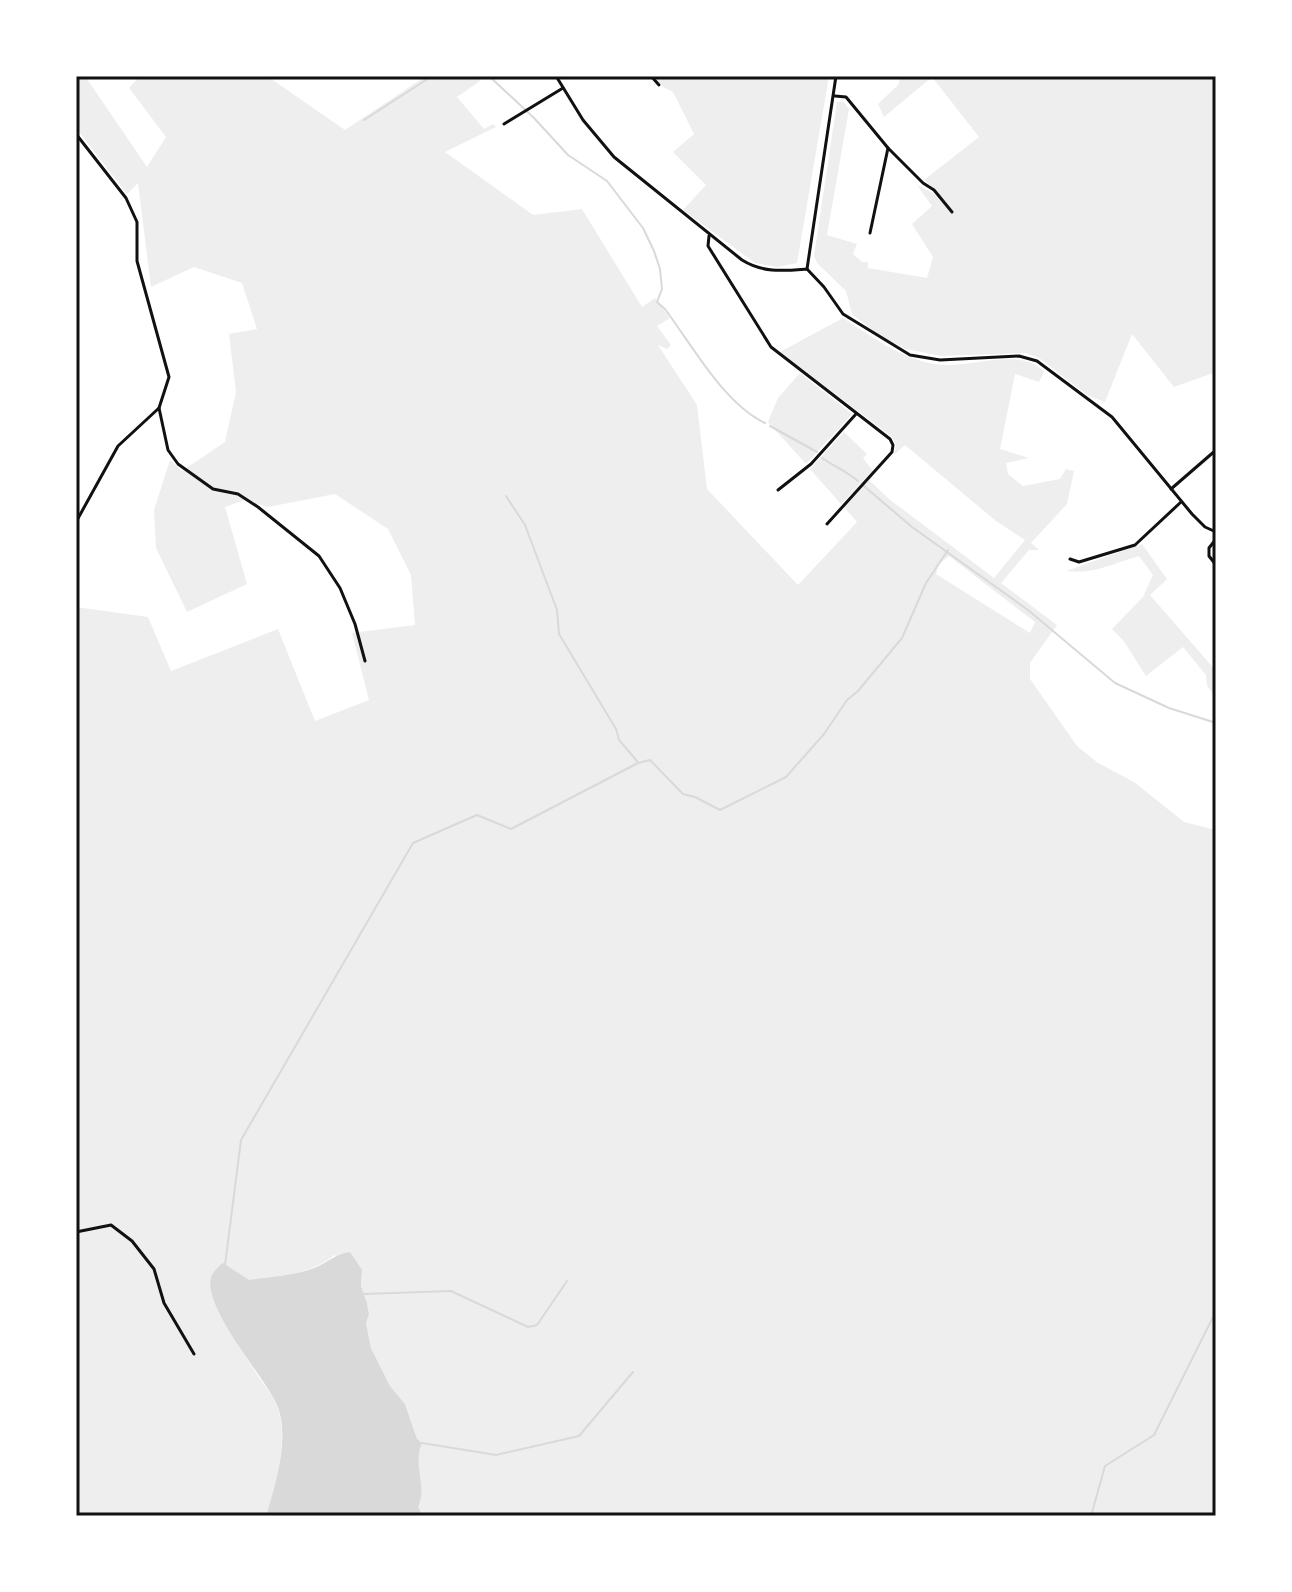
<svg xmlns="http://www.w3.org/2000/svg" width="1292" height="1592" viewBox="0 0 1292 1592" font-family="'Space Grotesk',sans-serif">
<rect width="100%" height="100%" fill="#fff"/>
<g fill="#eee" fill-rule="evenodd">
<path d="M76,76H85L147,167L166,137L129,88L140,76H267L345,130L426,76H477L480,81L457,97L484,129L493,124L496,127L445,152L533,215L582,209L642,307L655,298L670,318L657,326L671,345L667,349L658,345L697,405L707,489L798,585L857,522L844,507L869,480L889,499L994,578L1025,540L996,521L905,445L894,455L896,445L892,437L780,352L843,318C874,338 905,362 943,365C972,367 1023,347 1044,372L1039,382L1015,374L1000,449L1029,458L1006,463L1008,474L1023,486L1060,479L1066,469L1074,471L1067,504L1031,543L1039,550H1029L1001,583L1057,625L1030,663V679L1077,746L1098,763L1134,782L1184,822L1216,830V1516H418L420,1511L417,1507L421,1501L417,1439L405,1404L390,1386L371,1348L366,1323L369,1314L367,1303L361,1286L362,1270L334,1255C319,1270 272,1282 250,1280C243,1280 234,1273 228,1268L211,1285C219,1317 238,1345 256,1373C262,1383 272,1393 276,1404C290,1436 276,1481 267,1513L263,1516H76V607L148,617L171,671L278,629L315,721L369,700L352,633L415,625L411,575L388,529L335,494L268,507L245,500L225,507L247,584L187,612L156,548L154,510L170,460L182,471L225,442L236,392L229,334L257,329L242,283L194,267L151,287L138,183L127,194L76,128ZM949,556L1035,622L1030,633L936,574L939,564Z"/>
<polygon points="653,76 829,76 797,263 778,267 755,263 683,210 706,185 673,152 694,134 673,92 663,87"/>
<polygon points="901,76 1216,76 1216,372 1174,387 1132,334 1105,402 1087,395 1039,358 1025,353 941,356 906,349 880,336 852,314 846,291 817,263 814,256 837,102 844,102 849,109 827,235 857,244 853,254 862,262 868,262 868,268 927,278 933,257 912,224 932,206 917,185 931,192 942,202 935,189 924,180 979,137 932,77 884,117 878,104 898,85"/>
<polygon points="800,373 852,414 806,464 768,422 778,398"/>
<polygon points="844,432 867,454 863,458 873,471 841,504 810,469"/>
<path d="M1142,544L1167,579L1150,595L1216,671V699L1207,685L1206,675L1183,647L1146,676L1123,640L1112,629L1143,597L1153,575L1139,556C1114,563 1092,575 1066,571Z"/>
</g>
<path fill="#d9d9d9" d="M350,1252L362,1270L361,1286L367,1303L369,1314L366,1323L371,1348L390,1386L405,1404L417,1439L422,1443C412,1464 428,1488 418,1507L421,1512L418,1516H263L267,1513C276,1481 291,1435 276,1403C263,1375 203,1308 211,1277C213,1272 218,1267 223,1263L249,1280C270,1277 293,1276 314,1268C327,1263 335,1254 350,1252Z"/>
<g fill="none" stroke-linecap="round" stroke-linejoin="round">
<g stroke="#d9d9d9" stroke-width="2">
<path d="M489,76L534,118L568,155L607,181L643,228L654,251L660,269L662,289L657,302L665,309C692,345 724,404 765,423"/>
<polyline points="364,120 432,76"/>
<polyline points="770,426 817,452"/>
<path d="M822,458C835,467 846,471 858,481"/>
<polyline points="864,486 912,527 1028,610 1115,683 1169,708 1216,723"/>
<polyline points="506,496 525,525 557,610 559,634 616,729 619,740 637,761"/>
<polyline points="225,1265 241,1140 413,843 477,815 511,829 638,763 650,760 683,794 695,797 720,810 786,777 824,734 847,700 858,691 902,638 926,583 948,550"/>
<polyline points="364,1294 451,1291 528,1327 537,1325 567,1281"/>
<polyline points="422,1443 496,1455 579,1436 633,1372"/>
<polyline points="1091,1516 1105,1466 1154,1435 1216,1311"/>
</g>
<g stroke="#111" stroke-width="3">
<path d="M556,76L583,120L614,157L742,260C763,273 782,271 807,269L824,287L843,314L910,355L940,360L1019,356L1037,361L1112,417L1192,514L1205,527L1216,532"/>
<polyline points="651,76 659,85"/>
<polyline points="835,96 846,97 888,148 923,183 934,190 952,212"/>
<polyline points="504,124 563,88"/>
<polyline points="76,134 126,198 137,222 137,261 169,377 159,408 118,446 76,522"/>
<polyline points="870,233 888,148"/>
<polyline points="709,236 708,246 771,347 890,439 893,445 892,452 827,524"/>
<polyline points="807,269 836,76"/>
<polyline points="159,408 168,450 178,464 213,489 238,494 258,507 319,556 340,588 355,624 365,661"/>
<polyline points="1171,489 1216,450"/>
<polyline points="778,490 811,464 856,414"/>
<polyline points="1216,539 1209,548 1209,556 1216,565"/>
<polyline points="1070,559 1079,562 1135,545 1181,502"/>
<polyline points="76,1232 111,1225 132,1241 154,1269 164,1303 194,1354"/>
</g>
</g>
<rect width="1292" height="1592" fill="none" stroke="#ffffff" stroke-width="156"/>
<rect x="78" y="78" width="1136" height="1436" fill="none" stroke="#111" stroke-width="3"/>
</svg>
